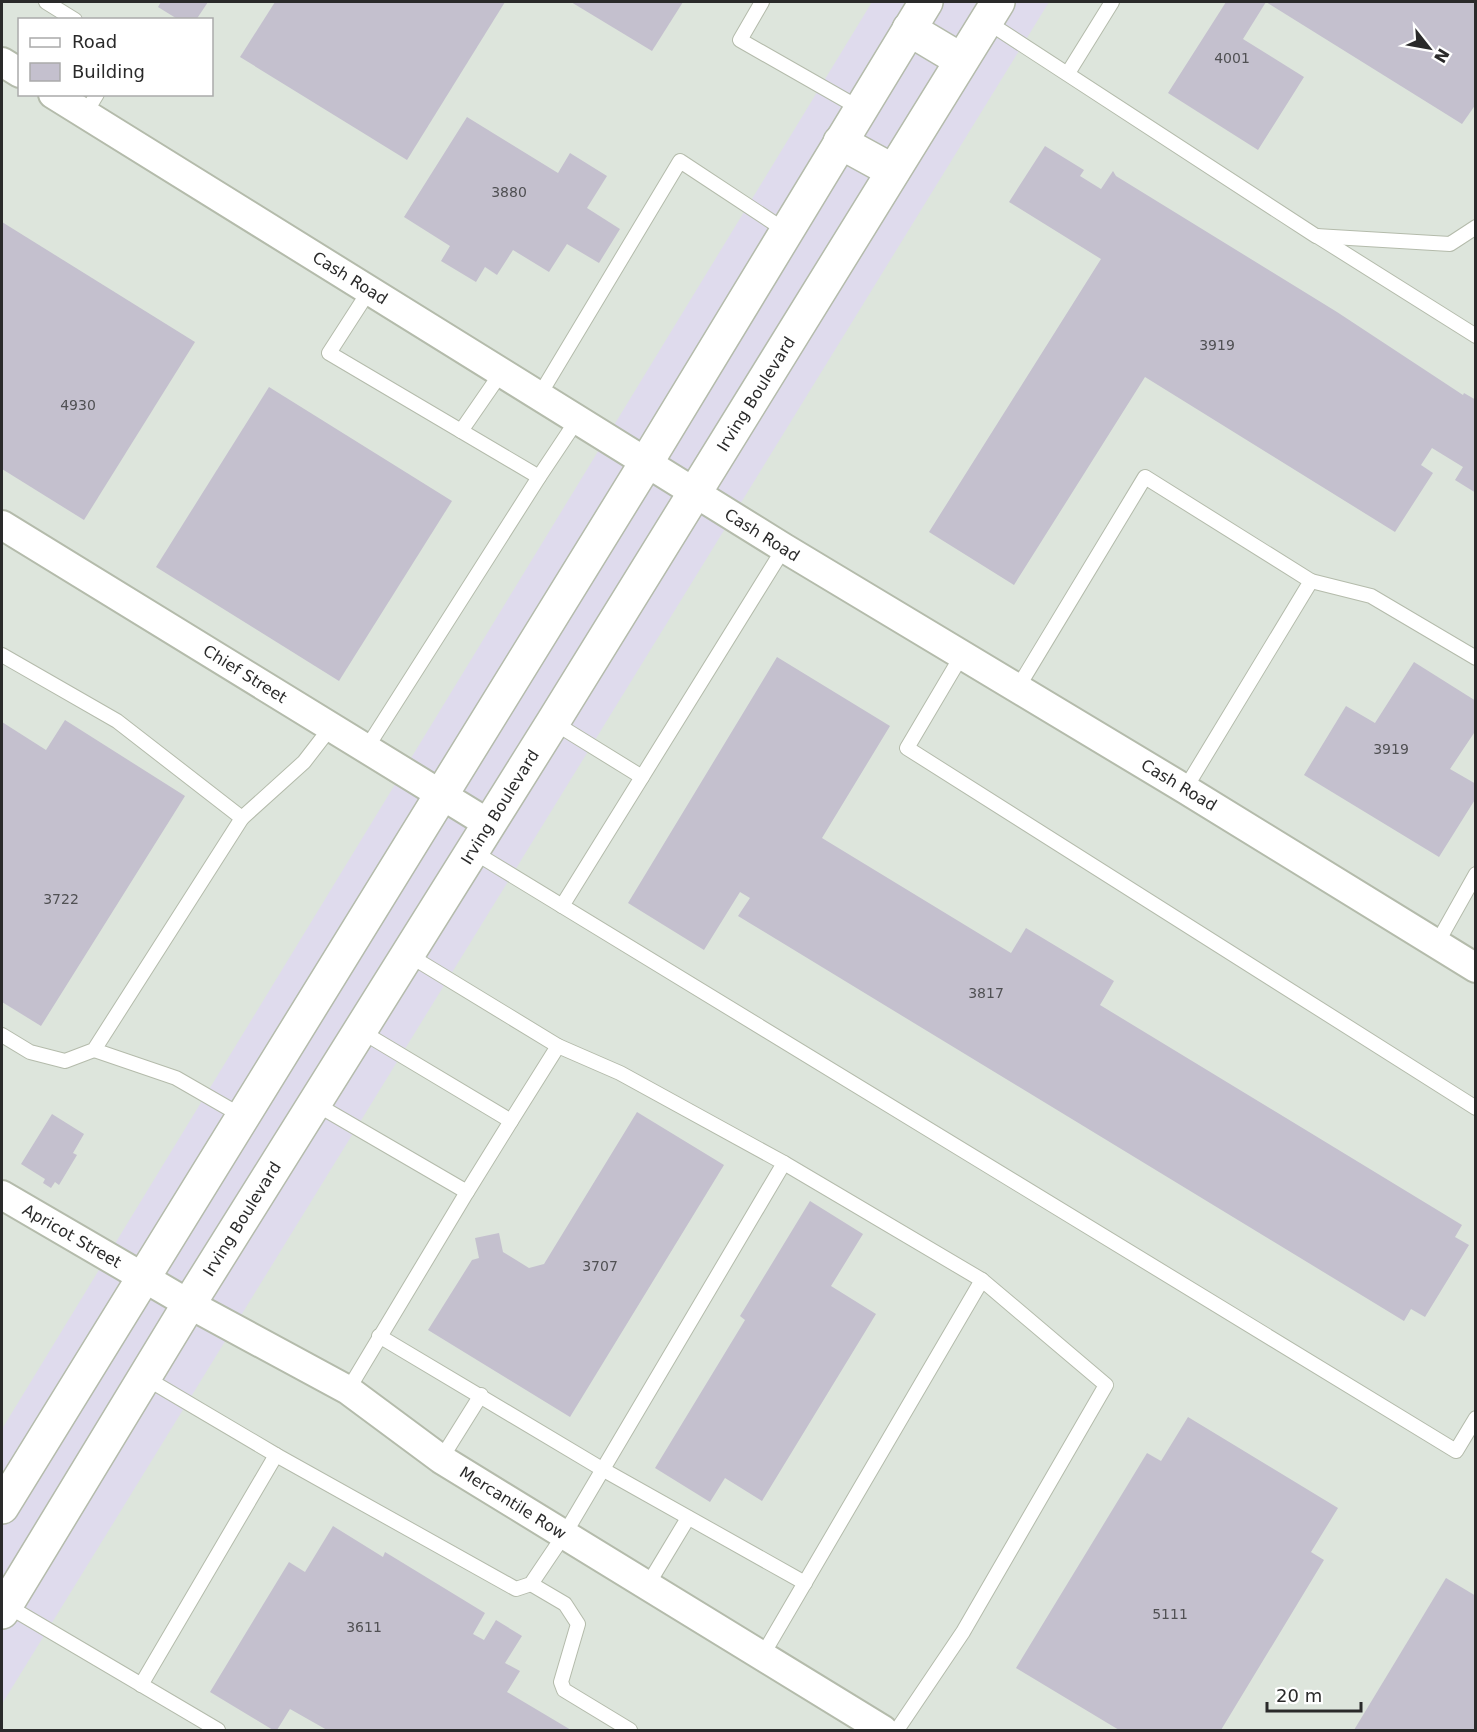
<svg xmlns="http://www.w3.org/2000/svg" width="1477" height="1732" viewBox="0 0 1477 1732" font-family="'DejaVu Sans',sans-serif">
<rect width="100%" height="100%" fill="#dfdbed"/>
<g fill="#dde5dc" fill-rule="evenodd">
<path d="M2,2H872L2,1429ZM20,20H212V94H20Z"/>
<polygon points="1049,2 1475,2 1475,1730 2,1730 2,1704"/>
</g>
<g fill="#c4c0ce">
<polygon points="161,2 208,2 196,20 179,20 158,7"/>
<polygon points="275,2 505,2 407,160 240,57"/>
<polygon points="571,2 683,2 652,51"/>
<polygon points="1226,2 1266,2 1243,39 1304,77 1258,150 1168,93"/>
<polygon points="1266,2 1476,2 1476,104 1462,124"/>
<polygon points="467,117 558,173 570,153 607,176 587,208 620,229 599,263 567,244 549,272 513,250 497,275 485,267 476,282 441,261 450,246 404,217"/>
<polygon points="1045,146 1084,170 1080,176 1101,189 1113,171 1116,176 1337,312 1463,395 1464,393 1476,400 1476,493 1455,480 1463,467 1432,448 1421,465 1433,473 1395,532 1145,377 1014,585 929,532 1101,259 1009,202"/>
<polygon points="2,222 195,342 84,520 2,469"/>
<polygon points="269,387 452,501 339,681 156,567"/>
<polygon points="777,657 890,726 822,838 1011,953 1026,928 1114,981 1100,1005 1462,1225 1455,1237 1469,1245 1425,1317 1411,1309 1404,1321 738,916 750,898 740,892 704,950 628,903"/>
<polygon points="1414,662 1476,701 1476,730 1450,769 1476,784 1476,798 1439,857 1304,775 1346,706 1375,723"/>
<polygon points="65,720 185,796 41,1026 2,1002 2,722 46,750"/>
<polygon points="637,1112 724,1165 570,1417 428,1330 472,1260 479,1258 475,1238 499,1233 503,1252 529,1268 544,1264"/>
<polygon points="52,1114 84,1134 73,1153 77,1155 59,1185 55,1182 51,1188 43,1183 45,1179 21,1164"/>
<polygon points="810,1201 863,1234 831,1286 876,1314 762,1501 725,1478 710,1502 655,1468 745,1320 740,1316"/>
<polygon points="1188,1417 1338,1508 1311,1552 1324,1560 1221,1730 1119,1730 1016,1668 1147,1453 1161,1461"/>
<polygon points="333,1526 383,1557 385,1552 485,1613 473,1634 484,1640 496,1620 522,1636 505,1663 520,1671 507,1692 571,1730 327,1730 290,1709 277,1730 273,1730 210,1692 289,1562 305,1572"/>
<polygon points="1446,1578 1476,1596 1476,1730 1354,1730"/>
</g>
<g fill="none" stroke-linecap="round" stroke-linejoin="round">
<g stroke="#b4bbab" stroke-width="16">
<g id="service">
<polyline points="46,2 75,20"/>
<polyline points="762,2 740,40 861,109"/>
<polyline points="986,21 1316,236 1450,244 1476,227"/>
<polyline points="1068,73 1112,2"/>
<polyline points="85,114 97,94"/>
<polyline points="1317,236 1476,336"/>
<polyline points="369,291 329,353 539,477"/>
<polyline points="539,396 680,161 786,231"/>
<polyline points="461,431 501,373"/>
<polyline points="1311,581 1371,596 1476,658"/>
<polyline points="2,655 117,721 242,818 94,1050 65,1061 30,1052 2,1035"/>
<polyline points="962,655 907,748 1476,1108"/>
<polyline points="1017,689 1145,477 1311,581 1185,789"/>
<polyline points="553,722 642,777 784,548"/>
<polyline points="366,749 539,477 577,420"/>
<polyline points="242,818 304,762 331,727"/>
<polyline points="472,851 1456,1451 1476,1418"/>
<polyline points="562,906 642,777"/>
<polyline points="1436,945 1476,874"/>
<polyline points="359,1030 511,1121 558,1046"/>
<polyline points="94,1050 176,1078 242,1116"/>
<polyline points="314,1103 467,1192 511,1121"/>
<polyline points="784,1163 982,1280 1106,1385 963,1632 897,1730"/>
<polyline points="379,1336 602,1469 805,1583"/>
<polyline points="144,1377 276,1455 516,1589 531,1584 564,1535 784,1163 620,1073 558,1046 407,954"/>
<polyline points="348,1390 467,1192"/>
<polyline points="441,1459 481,1395"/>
<polyline points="531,1584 565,1604 578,1624 561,1682 564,1690 630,1730"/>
<polyline points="647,1586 688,1518"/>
<polyline points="6,1605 218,1730"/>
<polyline points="762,1656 982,1280"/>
<polyline points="141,1685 276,1455"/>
</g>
</g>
<g stroke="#b4bbab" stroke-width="32">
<g id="minor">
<polyline points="2,62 20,73"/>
<polyline points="53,94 784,548 1185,789 1476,968"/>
<polyline points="2,525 489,824"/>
<polyline points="2,1195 189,1304 348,1390 441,1459 883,1730"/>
</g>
</g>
<g stroke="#b4bbab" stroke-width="36">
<g id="secondary">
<polyline points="909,29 961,60"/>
<polyline points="840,142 893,171"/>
<polyline points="2,1507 646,463 926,2"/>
<polyline points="2,1612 189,1304 553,722 998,2"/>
</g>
</g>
<use href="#service" stroke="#fff" stroke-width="14"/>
<use href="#minor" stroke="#fff" stroke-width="28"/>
<use href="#secondary" stroke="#fff" stroke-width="33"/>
</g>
<g text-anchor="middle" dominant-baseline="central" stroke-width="4.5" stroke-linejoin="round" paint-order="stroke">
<g font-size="14" fill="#505053">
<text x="1232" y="58">4001</text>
<text x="509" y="192">3880</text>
<text x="1217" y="345">3919</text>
<text x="78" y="405">4930</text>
<text x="1391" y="749">3919</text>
<text x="61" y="899">3722</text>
<text x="986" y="993">3817</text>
<text x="600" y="1266">3707</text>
<text x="1170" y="1614">5111</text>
<text x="364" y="1627">3611</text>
</g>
<g font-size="16" fill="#2a2a2a" stroke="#fff">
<text transform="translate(350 278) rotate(32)">Cash Road</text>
<text transform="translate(756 394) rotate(-58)">Irving Boulevard</text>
<text transform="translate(762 535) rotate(32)">Cash Road</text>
<text transform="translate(245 674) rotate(32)">Chief Street</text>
<text transform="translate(1179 785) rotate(31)">Cash Road</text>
<text transform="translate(500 807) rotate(-58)">Irving Boulevard</text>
<text transform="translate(242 1219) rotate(-58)">Irving Boulevard</text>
<text transform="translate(72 1236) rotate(30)">Apricot Street</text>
<text transform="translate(513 1503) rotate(32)">Mercantile Row</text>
</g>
</g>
<rect width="1477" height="1732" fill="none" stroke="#2a2a2a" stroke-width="6"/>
<rect x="18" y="18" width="195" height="78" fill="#ffffff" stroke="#aaaaaa" stroke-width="1.5"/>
<rect x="30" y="38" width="30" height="9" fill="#ffffff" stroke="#aaaaaa" stroke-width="1.5"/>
<text x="72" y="48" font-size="18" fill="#2a2a2a">Road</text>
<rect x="30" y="63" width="30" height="18" fill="#c4c0ce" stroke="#aaaaaa" stroke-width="1.5"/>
<text x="72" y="78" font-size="18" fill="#2a2a2a">Building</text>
<g transform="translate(1429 48) rotate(121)" stroke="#ffffff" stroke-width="4.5" paint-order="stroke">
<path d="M0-4.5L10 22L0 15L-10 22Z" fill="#2a2a2a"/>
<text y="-9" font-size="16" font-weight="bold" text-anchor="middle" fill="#2a2a2a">N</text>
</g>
<path d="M1267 1702v9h94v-9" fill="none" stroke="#2a2a2a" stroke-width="3"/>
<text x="1276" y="1702" font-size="18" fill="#2a2a2a" stroke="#ffffff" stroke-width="4.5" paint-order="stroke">20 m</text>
</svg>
